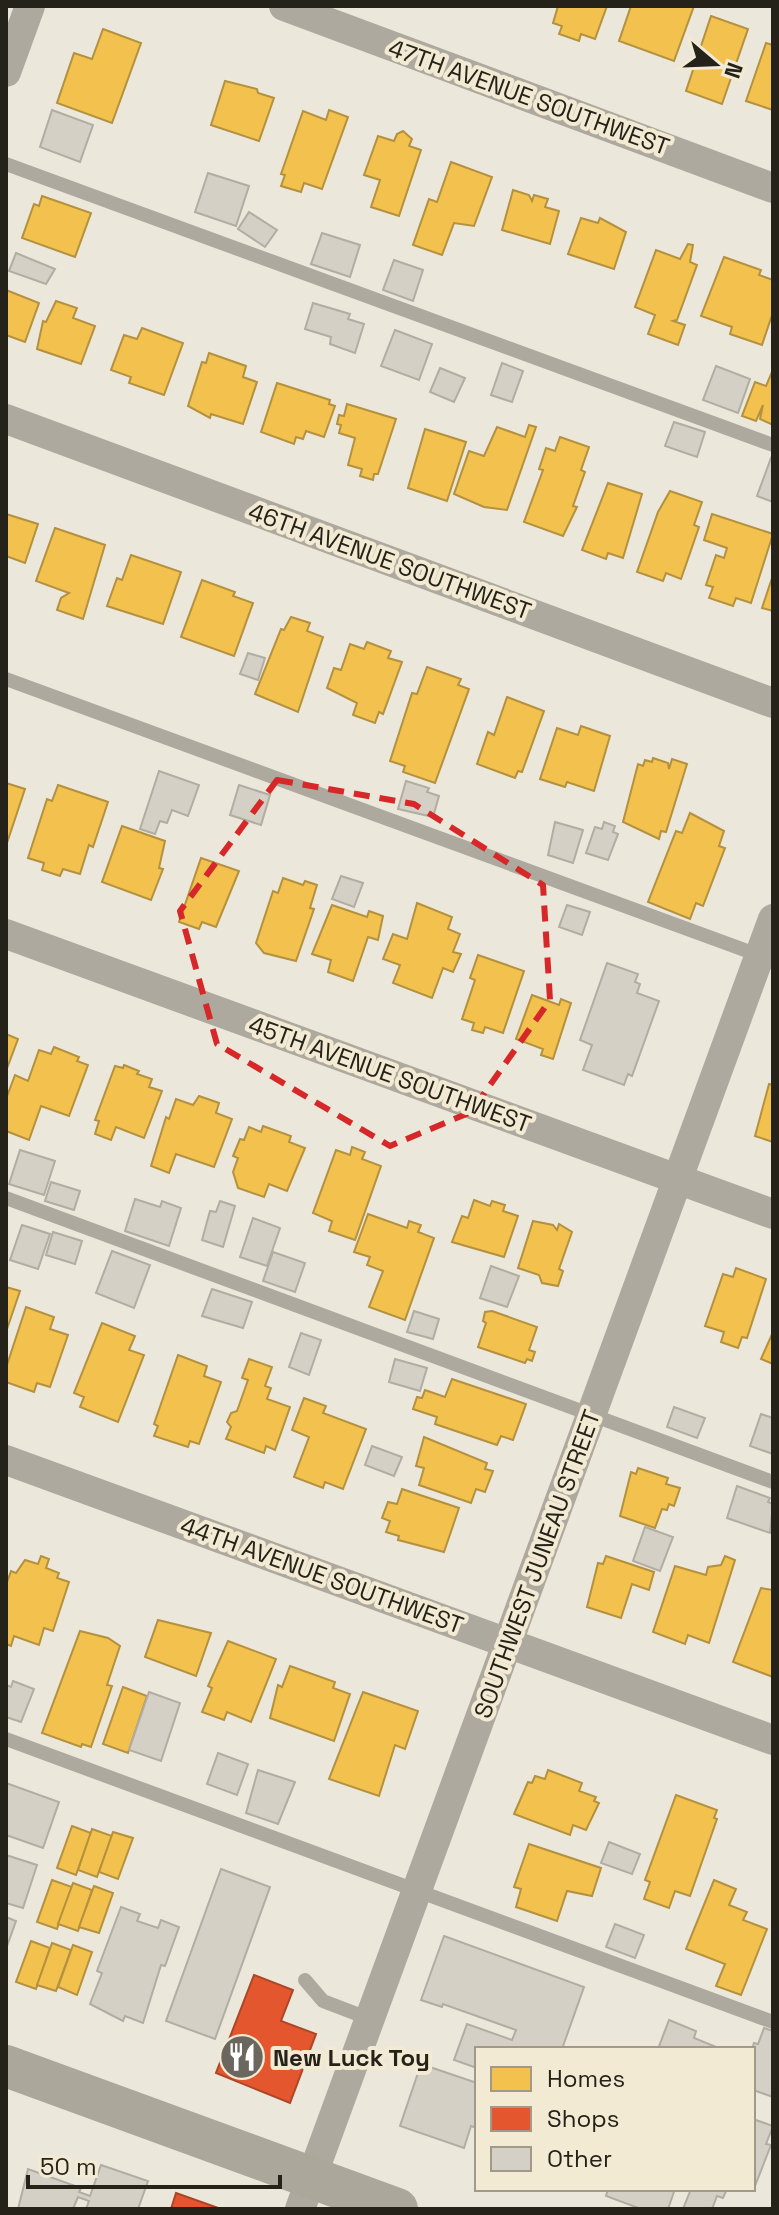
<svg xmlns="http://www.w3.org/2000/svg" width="779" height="2215" viewBox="0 0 779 2215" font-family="'Space Grotesk',sans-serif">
<rect width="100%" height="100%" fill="#ece7db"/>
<g fill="#f2c14e" stroke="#b4913e" stroke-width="2">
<polygon points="558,6 607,6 595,39 581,34 579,41 559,34 562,26 553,23"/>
<polygon points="631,6 694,6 674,61 619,41"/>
<polygon points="711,16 748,29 722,104 686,91"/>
<polygon points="103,29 141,43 112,123 57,103 74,53 92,59"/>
<polygon points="766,43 773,45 773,110 746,101"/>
<polygon points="225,81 257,89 258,93 274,98 259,141 211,125"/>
<polygon points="329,110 348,117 322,189 304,183 301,192 281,186 285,175 281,174 303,111 326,120"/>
<polygon points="403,131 412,139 409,146 421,150 399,216 371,207 380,180 364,175 378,136 394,141 397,134"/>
<polygon points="451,162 492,177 474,226 454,223 442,255 413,245 429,199 437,202"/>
<polygon points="513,190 529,195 532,201 534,195 548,199 545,207 559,211 550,244 502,230"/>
<polygon points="42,196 91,213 75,257 22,238 34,204 39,206"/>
<polygon points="581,218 598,223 600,218 626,232 614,269 568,254"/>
<polygon points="688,244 693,245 690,262 697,265 677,320 673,321 685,325 678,345 648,334 655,315 635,307 656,250 680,259"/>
<polygon points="724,257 761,270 759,275 773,280 773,312 762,345 730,334 732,327 701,316"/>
<polygon points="6,290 39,303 25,342 6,335"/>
<polygon points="56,301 77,308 73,318 95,326 81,364 37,349 43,321 46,322"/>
<polygon points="142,328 183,343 164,395 129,383 131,377 111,370 124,335 137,339"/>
<polygon points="209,353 246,366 243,377 257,382 243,424 211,414 210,418 188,406 202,362 206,363"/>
<polygon points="772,372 773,425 760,419 763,405 756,421 742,416 755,382 766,386"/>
<polygon points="277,383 330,400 329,404 335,406 324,437 306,431 303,439 296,437 294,444 261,432"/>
<polygon points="347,404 396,419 378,474 374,474 373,480 360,476 362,469 348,465 355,438 339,433 341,425 337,424 339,415 344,416"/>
<polygon points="529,425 536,427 507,510 484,507 454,494 469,451 484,456 497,427 525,437"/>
<polygon points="425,429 466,442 447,501 408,488"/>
<polygon points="560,437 589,447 581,470 585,472 573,506 577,507 563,536 524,522 543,470 539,469 546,448 555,451"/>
<polygon points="608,483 642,494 623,558 608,553 606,559 582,550"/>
<polygon points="670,491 702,502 694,525 699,527 681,579 666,573 663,581 637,572 658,512"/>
<polygon points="6,514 38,524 25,563 6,556"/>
<polygon points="712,514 773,534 751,603 736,598 733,606 709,598 713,587 706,585 716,555 724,558 727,548 704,540"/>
<polygon points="55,528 105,545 83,619 57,610 61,598 69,593 36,581"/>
<polygon points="131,555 181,572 163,624 107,606 117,578 122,580"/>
<polygon points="773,575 773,611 762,608"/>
<polygon points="202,580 235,592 233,596 253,603 234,656 181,637"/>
<polygon points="291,617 310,623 307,631 323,637 298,712 255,694 281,629 284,630"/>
<polygon points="367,642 391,651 388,658 402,662 383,714 379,712 375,723 353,715 357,703 327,688 334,668 341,670 350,644 364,649"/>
<polygon points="427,667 461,679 458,685 469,689 435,783 403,772 405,766 390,761 412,693 417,694"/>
<polygon points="507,697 544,711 522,772 518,771 515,778 477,764 488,732 494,735"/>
<polygon points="581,726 610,736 594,791 567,782 565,787 540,779 557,728 578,735"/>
<polygon points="653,758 668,763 669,769 672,759 687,764 666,832 661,831 659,839 623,822 638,764 643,766 645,760 652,762"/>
<polygon points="6,783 25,789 6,846"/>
<polygon points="58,785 108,802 93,847 89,845 80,874 63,869 60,876 42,870 44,863 28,858 47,799 52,801"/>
<polygon points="690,813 724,831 719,846 725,848 703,906 696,903 690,919 648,902 676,831 682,833"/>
<polygon points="122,826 165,841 159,868 163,869 151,900 102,882"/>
<polygon points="201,858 239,871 216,927 202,922 199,929 179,922"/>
<polygon points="283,878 303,885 305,881 317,885 310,908 314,909 296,961 264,953 256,943 273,891 278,893"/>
<polygon points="417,903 452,917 448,929 460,934 453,952 461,954 453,972 443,968 432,998 393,983 400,965 383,959 393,934 407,939"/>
<polygon points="332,905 367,917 369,911 383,916 378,940 368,937 353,981 328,972 331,960 312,954"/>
<polygon points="478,955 524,971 503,1033 485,1027 483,1033 472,1030 474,1023 462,1019 475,980 470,978"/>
<polygon points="532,995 559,1005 561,999 571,1003 553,1059 541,1055 543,1049 516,1039"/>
<polygon points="6,1034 18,1039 6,1071"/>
<polygon points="54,1047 79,1057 77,1061 88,1065 69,1116 41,1106 29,1140 6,1131 6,1099 15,1075 28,1081 39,1050 51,1054"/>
<polygon points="124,1065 139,1071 137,1074 152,1079 149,1087 162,1091 144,1138 116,1127 111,1140 95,1134 99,1121 95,1120 115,1066 123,1068"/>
<polygon points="769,1084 773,1085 773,1150 773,1142 755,1136"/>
<polygon points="199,1096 219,1103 216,1113 232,1119 214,1167 176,1154 169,1173 151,1166 166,1117 169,1119 176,1099 193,1105"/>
<polygon points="263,1126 291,1136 289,1142 305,1148 287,1191 269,1184 264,1197 238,1188 233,1172 238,1158 233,1156 240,1139 244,1140 249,1127 261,1132"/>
<polygon points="352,1147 365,1152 362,1159 381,1166 355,1240 329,1231 332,1221 313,1213 336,1150 350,1155"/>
<polygon points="474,1200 490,1206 492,1201 505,1205 503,1211 518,1216 504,1257 452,1242 462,1216 468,1218"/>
<polygon points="368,1214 407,1228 409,1221 421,1225 418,1232 434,1238 405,1320 369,1307 383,1271 367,1265 370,1257 354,1252"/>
<polygon points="533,1221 553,1225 557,1230 559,1224 572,1232 559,1269 563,1271 558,1286 542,1283 539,1275 518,1268"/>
<polygon points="736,1268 766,1279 747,1338 742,1337 738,1348 721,1342 724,1332 705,1326 723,1274 733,1277"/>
<polygon points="6,1287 20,1291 6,1332"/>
<polygon points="26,1307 54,1317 50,1329 68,1335 50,1387 37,1383 34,1392 6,1382 6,1368"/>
<polygon points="492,1311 537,1327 529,1350 535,1352 532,1361 527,1359 525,1363 478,1347 486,1323 483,1321 485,1312"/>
<polygon points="102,1323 135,1336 129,1350 144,1355 118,1422 80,1407 84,1397 74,1393"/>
<polygon points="773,1332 773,1364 761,1359"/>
<polygon points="178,1355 207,1366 204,1376 221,1382 199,1444 190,1441 188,1447 154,1436 158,1426 154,1424"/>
<polygon points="249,1359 272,1367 265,1386 271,1388 267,1399 290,1407 275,1450 266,1446 264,1453 226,1439 231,1427 227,1422 231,1413 237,1411 248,1380 242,1378"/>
<polygon points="452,1379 526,1404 513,1440 501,1436 497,1445 435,1424 437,1417 413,1409 417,1397 422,1398 425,1390 445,1397"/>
<polygon points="304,1398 326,1406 323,1413 366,1429 343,1489 325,1482 323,1488 294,1477 309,1437 292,1430"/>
<polygon points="424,1437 487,1463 485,1469 493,1471 485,1492 476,1489 471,1503 419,1485 424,1468 416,1466"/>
<polygon points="638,1468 668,1478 666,1484 680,1488 674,1506 669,1504 667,1510 662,1509 655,1528 620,1516 631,1472 636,1474"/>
<polygon points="402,1489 459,1508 444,1552 398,1540 399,1536 386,1532 390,1521 382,1518 388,1502 397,1504"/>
<polygon points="41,1556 49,1559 46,1568 59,1573 57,1578 69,1582 53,1631 44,1628 39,1645 14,1636 11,1646 6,1644 6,1585 11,1571 16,1573 25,1560 38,1564"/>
<polygon points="606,1556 654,1572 649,1590 632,1584 621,1618 587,1607 598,1563 603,1564"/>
<polygon points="725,1556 735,1560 709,1643 688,1635 685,1644 653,1632 675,1566 706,1575 708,1567 721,1565"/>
<polygon points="761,1588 773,1590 773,1677 733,1662"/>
<polygon points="158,1620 211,1633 196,1676 145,1657"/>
<polygon points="80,1631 108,1638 120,1646 107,1685 112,1686 91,1747 82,1744 81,1747 42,1733"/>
<polygon points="228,1641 276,1659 251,1722 227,1712 224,1720 202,1712 212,1688 208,1686"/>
<polygon points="290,1666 335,1682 333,1688 350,1694 334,1741 270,1718 278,1685 282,1687"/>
<polygon points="123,1687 147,1696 128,1753 103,1744"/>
<polygon points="363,1692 418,1711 405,1749 395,1745 379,1796 329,1779"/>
<polygon points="548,1770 582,1783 579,1791 596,1797 594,1801 599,1803 586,1830 573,1825 570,1835 514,1814 528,1782 532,1783 535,1776 545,1779"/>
<polygon points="676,1795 717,1810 714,1818 717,1819 690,1896 675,1891 669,1908 644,1899 650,1882 645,1880"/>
<polygon points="72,1826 91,1833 76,1875 57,1868"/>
<polygon points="92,1829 112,1836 97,1877 78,1870"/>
<polygon points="113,1832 133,1838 118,1879 99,1872"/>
<polygon points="529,1844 601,1868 592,1896 567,1891 557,1921 516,1907 521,1889 514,1887"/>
<polygon points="52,1880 72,1887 57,1929 37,1922"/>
<polygon points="714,1880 736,1889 729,1905 747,1912 743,1920 767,1929 741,1995 716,1986 725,1964 686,1949"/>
<polygon points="73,1883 92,1890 78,1931 58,1924"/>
<polygon points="94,1886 113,1893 99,1933 79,1927"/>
<polygon points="31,1941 50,1948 36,1989 16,1982"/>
<polygon points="52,1943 71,1950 56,1991 37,1985"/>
<polygon points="73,1945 92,1952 77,1995 58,1987"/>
</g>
<g fill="#e4572e" stroke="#ab4728" stroke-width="2">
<polygon points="254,1975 293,1990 281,2021 316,2034 290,2103 216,2073"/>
<polygon points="176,2193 221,2209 171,2209"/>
</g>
<g fill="#d4d0c6" stroke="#b1ada3" stroke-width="2">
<polygon points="52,110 93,125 80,162 40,147"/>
<polygon points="208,173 249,186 236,226 195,212"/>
<polygon points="249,212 277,230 265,247 238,229"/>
<polygon points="322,233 360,245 350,277 311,264"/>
<polygon points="16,253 55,269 46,284 9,271"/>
<polygon points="394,260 423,270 413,301 383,290"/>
<polygon points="313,303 350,314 348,319 364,324 355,353 330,344 331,337 305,329"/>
<polygon points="395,330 432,344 419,380 381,366"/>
<polygon points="502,363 523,371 512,402 491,395"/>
<polygon points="716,366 750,379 738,413 703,400"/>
<polygon points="440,368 465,378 454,402 430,392"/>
<polygon points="674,422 705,432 697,457 665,446"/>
<polygon points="771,458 773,459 773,502 757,496"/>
<polygon points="248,653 265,658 258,680 240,674"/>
<polygon points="159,771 199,785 188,816 172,810 167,823 160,821 155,834 140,829"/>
<polygon points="406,781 429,788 427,792 439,796 433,817 398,809"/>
<polygon points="239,785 270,795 261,825 230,815"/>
<polygon points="555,822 583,830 573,863 548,855"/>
<polygon points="604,822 615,826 613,832 618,834 608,860 586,853 595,827 602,829"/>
<polygon points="341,876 363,883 354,907 332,899"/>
<polygon points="567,905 590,912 582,935 559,927"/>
<polygon points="607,963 638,974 635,982 640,984 637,993 659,1001 632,1076 628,1074 624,1085 583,1070 592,1045 580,1040"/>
<polygon points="20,1150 55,1161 44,1195 9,1184"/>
<polygon points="51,1182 80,1191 74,1210 45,1201"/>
<polygon points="135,1199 160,1207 162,1201 181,1208 169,1246 125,1231"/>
<polygon points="220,1201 235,1206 223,1247 202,1240 210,1211 216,1212"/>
<polygon points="253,1218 280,1228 267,1266 240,1257"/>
<polygon points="22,1225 50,1234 38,1269 10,1260"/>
<polygon points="53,1232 82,1241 75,1264 46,1255"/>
<polygon points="112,1251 150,1265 134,1308 96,1293"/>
<polygon points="273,1252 305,1263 295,1292 263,1281"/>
<polygon points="491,1266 519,1276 507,1307 480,1298"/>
<polygon points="212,1289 252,1302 243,1328 202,1316"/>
<polygon points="414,1311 439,1319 433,1339 407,1332"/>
<polygon points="301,1333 321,1340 309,1375 289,1367"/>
<polygon points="395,1359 427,1368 420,1391 389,1382"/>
<polygon points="674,1407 705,1418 697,1438 667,1427"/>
<polygon points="761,1414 773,1418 773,1454 750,1446"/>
<polygon points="372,1446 402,1457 394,1476 365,1465"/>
<polygon points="737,1486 770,1498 768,1502 773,1504 770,1533 727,1518"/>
<polygon points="645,1527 673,1537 660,1571 633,1561"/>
<polygon points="13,1681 34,1689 21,1722 6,1717 6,1685 11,1687"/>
<polygon points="149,1692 180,1703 161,1761 129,1750"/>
<polygon points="218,1753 248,1764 237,1795 207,1784"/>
<polygon points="258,1770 295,1782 278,1824 246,1813"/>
<polygon points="6,1783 59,1802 43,1848 6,1835"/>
<polygon points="609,1842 640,1854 632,1874 601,1863"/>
<polygon points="6,1855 37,1865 23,1908 6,1903"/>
<polygon points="221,1869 270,1887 215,2039 166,2021"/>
<polygon points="121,1907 140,1914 137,1921 158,1928 161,1920 179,1927 165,1966 161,1965 143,2023 125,2016 123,2021 90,2004 102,1973 97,1971"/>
<polygon points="6,1917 16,1921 6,1949"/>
<polygon points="615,1924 644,1935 635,1958 606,1947"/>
<polygon points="444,1936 584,1987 562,2049 477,2049 477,2068 454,2060 467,2024 512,2040 516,2030 443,2004 442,2007 421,2000"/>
<polygon points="669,2020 696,2031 694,2038 721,2049 658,2049"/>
<polygon points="764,2028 773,2031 773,2097 753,2090 752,2049 754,2043 758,2044"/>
<polygon points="421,2064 477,2083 477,2128 471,2126 464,2148 400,2126"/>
<polygon points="753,2119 773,2126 766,2144 771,2145 753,2191 748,2189 753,2189"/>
<polygon points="101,2165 148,2181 138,2209 86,2209 89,2201 78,2197 73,2209 18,2209 28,2169 81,2188 79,2192 90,2196"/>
<polygon points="608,2189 675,2189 668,2209 641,2209 606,2196"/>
<polygon points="691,2189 727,2189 723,2198 717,2196 712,2209 683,2209"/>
</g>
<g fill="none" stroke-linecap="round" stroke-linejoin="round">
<g stroke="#ada99e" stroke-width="14">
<polyline points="6,164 773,445"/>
<polyline points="6,679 761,956"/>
<polyline points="6,1198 773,1482"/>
<polyline points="6,1739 773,2022"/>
<polyline points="305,1980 323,2001 370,2019"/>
</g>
<g stroke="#ada99e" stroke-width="30">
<polyline points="284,6 773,188"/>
<polyline points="6,72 30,6"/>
<polyline points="6,419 773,703"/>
<polyline points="6,934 773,1214"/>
<polyline points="6,1460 773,1740"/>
<polyline points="300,2209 773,919"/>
</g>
<polyline stroke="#aba79a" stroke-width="42" points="6,2066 397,2209"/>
</g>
<path fill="none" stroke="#d62828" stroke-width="6" stroke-dasharray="16 10" stroke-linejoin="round" d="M277,780L414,804L543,885L550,1000L471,1112L390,1146L217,1044L180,911Z"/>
<defs>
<g id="restaurant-disc" transform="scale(2.3)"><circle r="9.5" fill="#6b675e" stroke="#f3ead4"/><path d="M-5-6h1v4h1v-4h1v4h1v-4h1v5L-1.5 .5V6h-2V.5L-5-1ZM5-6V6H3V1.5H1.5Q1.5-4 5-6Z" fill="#fff"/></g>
</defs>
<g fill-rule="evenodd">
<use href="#restaurant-disc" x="242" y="2057"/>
</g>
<g text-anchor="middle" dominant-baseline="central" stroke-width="8" stroke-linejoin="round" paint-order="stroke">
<g font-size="24" fill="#25221a" stroke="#f3ead4">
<text transform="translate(529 97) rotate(20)">47TH AVENUE SOUTHWEST</text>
<text transform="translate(390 561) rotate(20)">46TH AVENUE SOUTHWEST</text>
<text transform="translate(390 1074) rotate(20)">45TH AVENUE SOUTHWEST</text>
<text transform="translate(537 1564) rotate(-70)">SOUTHWEST JUNEAU STREET</text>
<text transform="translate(322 1575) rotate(20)">44TH AVENUE SOUTHWEST</text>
</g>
<g font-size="24" font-weight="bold" fill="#25221a" stroke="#f3ead4" text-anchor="start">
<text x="273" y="2057">New Luck Toy</text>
</g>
</g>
<rect width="779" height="2215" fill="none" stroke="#25221a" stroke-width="16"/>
<rect x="475" y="2047" width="280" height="144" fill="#f3ead4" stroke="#a19a8a" stroke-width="2"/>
<rect x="491" y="2067" width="40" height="24" fill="#f2c14e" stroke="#a19a8a" stroke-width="2"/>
<text x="547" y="2087" font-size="24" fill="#25221a">Homes</text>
<rect x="491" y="2107" width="40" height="24" fill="#e4572e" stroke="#a19a8a" stroke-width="2"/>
<text x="547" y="2127" font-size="24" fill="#25221a">Shops</text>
<rect x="491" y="2147" width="40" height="24" fill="#d4d0c6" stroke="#a19a8a" stroke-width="2"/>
<text x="547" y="2167" font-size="24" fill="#25221a">Other</text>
<g transform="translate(715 64) rotate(109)" stroke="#f3ead4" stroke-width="6" paint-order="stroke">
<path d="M0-6L14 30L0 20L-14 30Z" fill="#25221a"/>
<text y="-12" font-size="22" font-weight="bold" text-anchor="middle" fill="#25221a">N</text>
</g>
<path d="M28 2175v12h252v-12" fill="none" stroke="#25221a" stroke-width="4"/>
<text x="40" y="2175" font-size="24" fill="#25221a" stroke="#f3ead4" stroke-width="6" paint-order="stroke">50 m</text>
</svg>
